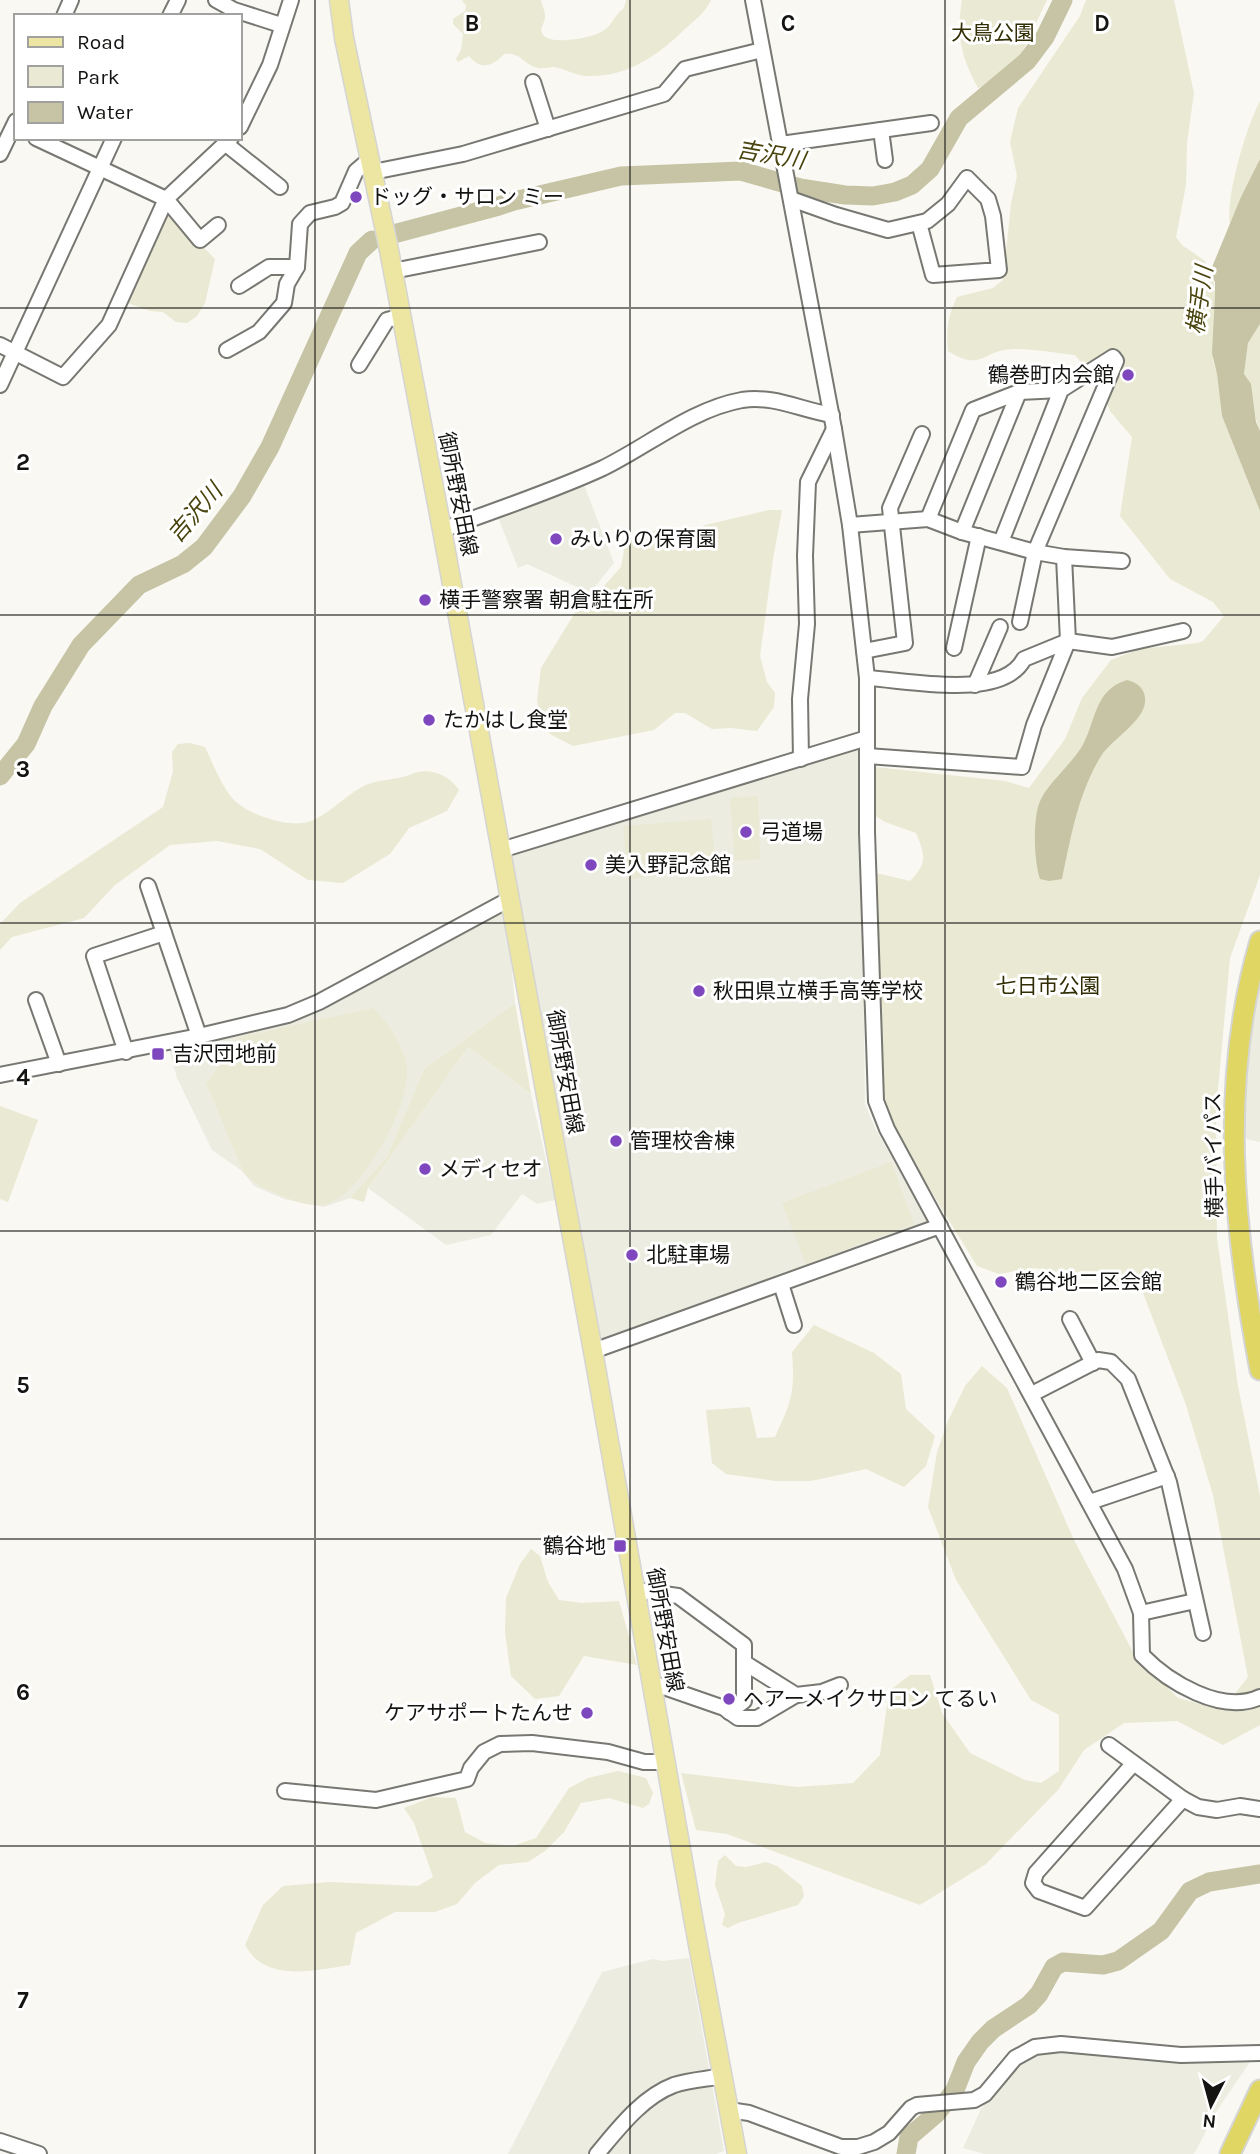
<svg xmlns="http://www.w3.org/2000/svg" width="1260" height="2154" viewBox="0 0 1260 2154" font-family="Karla,'Noto Sans JP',sans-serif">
<rect width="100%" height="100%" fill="#f9f8f3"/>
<g fill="#edece0">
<polygon points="583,482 614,563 590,593 527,564 518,568 497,515"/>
<polygon points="860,746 865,1104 875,1128 927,1220 927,1225 600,1344 509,855"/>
<polygon points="492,914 504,915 509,941 515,1003 424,1069 387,1157 350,1198 324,1207 284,1199 254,1186 242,1171 212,1150 177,1078 169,1049 288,1021"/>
<polygon points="1260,977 1260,1142 1241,1138 1249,1009"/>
<polygon points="468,1047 531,1094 555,1200 537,1204 522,1194 491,1235 446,1245 368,1188"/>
<polygon points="689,1958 724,2151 716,2154 508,2154 602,1972 653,1959 662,1961"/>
<polygon points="1069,2048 1252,2059 1218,2109 1194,2154 985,2154 963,2148 981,2109 1028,2056"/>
</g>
<g fill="#eae9d3">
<path d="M462,0H541C542,5 545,11 545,16C546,23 537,29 544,36C554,45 592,38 603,31C613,25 613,16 624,8L626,0H711C705,13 696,19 686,28C659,55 626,78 586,76C575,75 565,69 554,67C549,67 543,69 538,68C523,65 522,52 504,54C493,66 481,71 469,56L458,62L456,59L461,50L463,34L453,24V19L465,11L466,6Z"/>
<path d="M962,0H1047C1029,34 1020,77 978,88C961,57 956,35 962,0Z"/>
<path d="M1086,0H1174L1194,93L1187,143L1186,185L1176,237L1182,245L1205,261L1213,278L1215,294L1213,360L1217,373L1222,416L1260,511V875L1230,958L1216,1111L1217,1238L1238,1386L1260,1496V1725L1223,1745L1177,1721L1124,1723L1084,1750L1058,1790L986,1864L920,1905L727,1834L696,1830L681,1773L797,1787L853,1783L880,1755L889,1691L910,1675H930L942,1713L970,1753L1025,1780L1041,1783L1059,1771V1715L1031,1700L956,1580L928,1507L937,1452L948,1421L965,1386L982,1366L1007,1388L1074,1540L1134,1654L1178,1698L1222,1710L1248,1677L1213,1495L1186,1405L1143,1293L1127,1283L1035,1268L999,1274L977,1266L898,1137L883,1098L872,872L910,881C928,863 925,855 916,833L885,822L874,815L875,767L1005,781L1029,788L1065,739L1082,698L1111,660L1140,649L1197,643L1203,641L1224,616L1213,602L1170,579L1120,516L1132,437L1110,411L1099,384L1075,355C1055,353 1035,349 1015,349C982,349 983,373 948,351C946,331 948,315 957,297L993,288L1003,280L1011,204L1017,176L1010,142L1018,108L1080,16Z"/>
<path d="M1260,101V159L1230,224C1225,197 1247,125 1260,101Z"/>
<polygon points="171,214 215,259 205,303 197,316 187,323 176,322 163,312 150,311 125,302 163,217"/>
<path d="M1260,324V431C1252,413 1256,391 1244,374L1248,343Z"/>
<polygon points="769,510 782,510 773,559 760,656 767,682 775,693 774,707 757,731 731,728 712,729 685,713 675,713 654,730 573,746 550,734 540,721 537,700 541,668 576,611 595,596 621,567 624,551 621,543 656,530 667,535 687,535 705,525"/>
<path d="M190,743L205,747C213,764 221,785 233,799C247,814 283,826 303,823C321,821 342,799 357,790C371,780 386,781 403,777C408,776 413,773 418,772C435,769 450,777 459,790L447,811L409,828L390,854L343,883L308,880L260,849L217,841L170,845L115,885L84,918L12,937L0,950V924L20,903L163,807L173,771L172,752L178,744Z"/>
<polygon points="758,796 760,859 735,861 730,798"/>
<polygon points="711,819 716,871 628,879 623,826"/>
<polygon points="515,1003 531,1094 468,1047 368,1188 364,1202 350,1198 387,1157 424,1069"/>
<path d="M373,1008C388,1022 404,1047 407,1068C411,1104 362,1195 326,1204C312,1208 293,1201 280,1195C269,1190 250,1183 244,1172C239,1163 236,1152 231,1143C223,1123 215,1103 206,1084L240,1037Z"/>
<polygon points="0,1106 38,1120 8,1202 0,1199"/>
<polygon points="891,1162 914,1224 806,1264 782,1203"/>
<path d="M814,1325L874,1353L901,1374L906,1409L935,1436L926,1466L904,1487L866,1469L811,1481H776L726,1474L712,1463L706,1410L750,1407L757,1438L775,1437C792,1401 795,1392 792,1352Z"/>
<polygon points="531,1549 540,1556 548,1582 559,1600 582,1603 619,1601 637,1665 584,1656 559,1696 535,1699 511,1676 505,1632 506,1598 520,1564"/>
<path d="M618,1771L646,1778L653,1793L649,1804L643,1808L609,1798L581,1803L564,1832L545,1851L528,1862L499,1865L475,1883L457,1904L435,1912H395L356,1933L350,1965C321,1969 281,1980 256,1959C252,1956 248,1949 245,1945L263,1905L283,1886L330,1882L418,1886L433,1877L414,1823L404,1808L432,1797L456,1798L465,1832L485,1843L513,1846L536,1838L569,1788L588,1778Z"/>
<polygon points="725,1855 736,1866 746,1867 766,1862 777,1866 802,1886 804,1896 798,1905 738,1923 728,1928 722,1925 725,1914 715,1885 718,1861"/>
</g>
<g fill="#c6c4a4">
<polygon points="1260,159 1260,324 1248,343 1244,374 1251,384 1256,422 1260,431 1260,511 1222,416 1217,374 1212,353 1215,294 1215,282 1210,272 1241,197"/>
<path d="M1127,680C1139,683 1146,690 1145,702C1144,721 1111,740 1101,756C1078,794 1071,836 1062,879L1049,881L1040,879C1034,862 1032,816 1041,799C1049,783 1070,765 1081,748C1096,724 1093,690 1127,680Z"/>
</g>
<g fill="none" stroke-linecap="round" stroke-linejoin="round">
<g stroke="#c6c4a4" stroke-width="19">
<polyline points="386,236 499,206 514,201 621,176 741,171 800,188 845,195 873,196 895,192 912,185 930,169 959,118 1027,61 1045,37 1063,0"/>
<polyline points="0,776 26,744 43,706 81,645 139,585 183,564 204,547 242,496 270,447 358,253 372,240"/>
<polyline points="906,2154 909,2137 937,2113 955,2090 966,2062 980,2042 993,2029 1029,2005 1039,1994 1054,1967 1063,1962 1103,1965 1118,1961 1161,1931 1190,1891 1209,1882 1260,1874"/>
</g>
<g stroke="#787873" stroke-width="18">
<g id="minor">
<polyline points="216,0 234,10 281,25"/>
<path d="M753,0L834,429L850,525L867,678V832L876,1101L887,1129L1125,1569L1141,1613L1142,1655C1168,1682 1222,1715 1260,1697"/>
<polyline points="64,16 71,0"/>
<polyline points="170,16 178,0"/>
<polyline points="533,82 548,129"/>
<polyline points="240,127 270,65 291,0"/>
<polyline points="881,130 885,160"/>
<polyline points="36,138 166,199 200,240 218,225"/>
<polyline points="226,144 280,187"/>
<polyline points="781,144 931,123"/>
<polyline points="0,154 16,121"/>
<polyline points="373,172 463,154 664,94 685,69 762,50"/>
<polyline points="791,199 836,215 888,230 927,221 948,204 967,178 988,199 993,216 999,270 933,275 919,223"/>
<polyline points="393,271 539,242"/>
<polyline points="239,286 269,267 297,267"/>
<polyline points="0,345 63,377 109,325 166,199 231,138"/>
<polyline points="227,350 259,332 284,303 287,284 297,267 300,224 310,213 335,207 342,203 356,171 370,159"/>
<polyline points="359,365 387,320 402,316"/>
<polyline points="0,385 114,138"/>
<polyline points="928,519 973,410 1019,392 1061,390 1113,357 1116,361 1035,552 1020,622"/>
<polyline points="850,525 928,519 962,532 1035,552 1064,557 1122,561"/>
<path d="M442,530C495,510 551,492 603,468C648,446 692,409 742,400C774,395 801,410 832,415"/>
<polyline points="962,532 1019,392"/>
<polyline points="1001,542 1061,390"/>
<polyline points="954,648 979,536"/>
<polyline points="864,651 905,643 890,508 922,434"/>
<path d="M867,678C908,680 1002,701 1024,659L1068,641L1112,647L1183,631"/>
<polyline points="975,685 1000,627"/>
<polyline points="867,756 1022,767 1034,725 1068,641 1064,557"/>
<polyline points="801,759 800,699 807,624 805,556 808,482 834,429"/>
<polyline points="501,850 867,738"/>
<polyline points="148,886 199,1036"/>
<polyline points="36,1000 59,1064"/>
<polyline points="126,1052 94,956 164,933"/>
<polyline points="0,1075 199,1036 288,1015 319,1002 510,899"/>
<polyline points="781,1284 794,1325"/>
<polyline points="1070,1319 1093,1363"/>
<polyline points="593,1351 940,1226"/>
<polyline points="1032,1394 1098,1360 1111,1362 1128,1379 1169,1482 1203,1633"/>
<polyline points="1090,1502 1167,1476"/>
<polyline points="635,1590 678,1596 744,1645 744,1701 729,1712"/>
<polyline points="1141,1613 1195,1601"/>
<polyline points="745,1663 796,1695 822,1692 840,1685"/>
<polyline points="652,1683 724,1708 738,1718 757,1718 796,1695"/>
<polyline points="1109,1745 1183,1799"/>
<polyline points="1133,1764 1036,1873 1033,1883 1039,1891 1085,1908 1183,1799 1198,1807 1217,1810 1240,1806 1260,1809"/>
<polyline points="285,1791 376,1800 467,1779 471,1768 484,1752 500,1744 532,1743 608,1752 644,1762 665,1762"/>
<polyline points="729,2110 749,2113 841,2147 858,2147 874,2142 889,2133 911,2108 917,2105 974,2100 985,2094 1015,2058 1035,2047 1061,2044 1181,2055 1260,2053"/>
<polyline points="0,2141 39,2154"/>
<path d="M597,2154C618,2129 642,2097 674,2085C689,2080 707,2079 723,2076"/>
</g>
</g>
<g stroke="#d5d5d4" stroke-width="21">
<polyline id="major" points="339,0 344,38 388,245 442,530 593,1351 694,1923 737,2154"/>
</g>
<g stroke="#d5d5d4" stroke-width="23">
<g id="highway">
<path d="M1260,941C1219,1082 1233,1228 1260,1370"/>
<polyline points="1230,2154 1260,2090"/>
</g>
</g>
<use href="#minor" stroke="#fff" stroke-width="14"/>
<use href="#major" stroke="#ece6a2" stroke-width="18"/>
<use href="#highway" stroke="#e0d664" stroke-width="19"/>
</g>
<path fill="none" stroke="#141412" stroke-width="2" stroke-opacity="0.55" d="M315,0V2154M630,0V2154M945,0V2154M0,308H1260M0,615H1260M0,923H1260M0,1231H1260M0,1539H1260M0,1846H1260"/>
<g fill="#7e47be" stroke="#fff" stroke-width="2.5">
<circle cx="356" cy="197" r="7"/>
<circle cx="1128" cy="375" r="7"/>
<circle cx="556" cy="539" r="7"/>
<circle cx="425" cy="600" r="7"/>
<circle cx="429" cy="720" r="7"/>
<circle cx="746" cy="832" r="7"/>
<circle cx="591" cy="865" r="7"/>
<circle cx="699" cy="991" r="7"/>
<rect x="151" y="1047" width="14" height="14" rx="3.5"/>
<circle cx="616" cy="1141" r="7"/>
<circle cx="425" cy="1169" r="7"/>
<circle cx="632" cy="1255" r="7"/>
<circle cx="1001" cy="1282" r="7"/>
<rect x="613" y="1539" width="14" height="14" rx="3.5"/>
<circle cx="729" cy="1699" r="7"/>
<circle cx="587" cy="1713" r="7"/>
</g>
<g text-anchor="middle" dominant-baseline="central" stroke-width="6" stroke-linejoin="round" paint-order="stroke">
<g font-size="21" fill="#302d03" stroke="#fff">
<text x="993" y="33">大鳥公園</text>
<text x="1048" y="986">七日市公園</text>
</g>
<g font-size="21" fill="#141412" stroke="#fff" text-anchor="start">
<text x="370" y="197">ドッグ・サロン ミー</text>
<text x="1114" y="375" text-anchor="end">鶴巻町内会館</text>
<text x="570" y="539">みいりの保育園</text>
<text x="439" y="600">横手警察署 朝倉駐在所</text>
<text x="443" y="720">たかはし食堂</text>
<text x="760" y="832">弓道場</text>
<text x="605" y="865">美入野記念館</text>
<text x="713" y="991">秋田県立横手高等学校</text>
<text x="172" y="1054">吉沢団地前</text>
<text x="630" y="1141">管理校舎棟</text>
<text x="439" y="1169">メディセオ</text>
<text x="646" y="1255">北駐車場</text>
<text x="1015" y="1282">鶴谷地二区会館</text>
<text x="606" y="1546" text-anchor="end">鶴谷地</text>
<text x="743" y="1699">ヘアーメイクサロン てるい</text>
<text x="573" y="1713" text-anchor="end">ケアサポートたんせ</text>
</g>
<g font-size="21" fill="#141412" stroke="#fff">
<text transform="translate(458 494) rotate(79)">御所野安田線</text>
<text transform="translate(565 1072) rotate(80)">御所野安田線</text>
<text transform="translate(1214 1155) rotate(-91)">横手バイパス</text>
<text transform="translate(665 1630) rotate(80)">御所野安田線</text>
</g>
<g font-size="23" font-style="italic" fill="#4a450e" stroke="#fff">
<text transform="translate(771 155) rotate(10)">吉沢川</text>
<text transform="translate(1200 300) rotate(-82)">横手川</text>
<text transform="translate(195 513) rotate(-49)">吉沢川</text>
</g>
</g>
<g font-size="23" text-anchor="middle" font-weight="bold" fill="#141412" stroke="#fff" stroke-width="6" stroke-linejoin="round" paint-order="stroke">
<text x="472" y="31">B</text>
<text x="788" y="31">C</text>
<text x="1102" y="31">D</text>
<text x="23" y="470">2</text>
<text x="23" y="777">3</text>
<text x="23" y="1085">4</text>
<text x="23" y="1393">5</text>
<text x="23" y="1700">6</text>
<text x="23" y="2008">7</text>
</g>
<rect x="14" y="14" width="228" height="126" fill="#ffffff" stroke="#a1a1a0" stroke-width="2"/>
<rect x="28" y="37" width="35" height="10" fill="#ece6a2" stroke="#a1a1a0" stroke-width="2"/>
<text x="77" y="49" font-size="21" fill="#141412">Road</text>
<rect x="28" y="66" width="35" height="21" fill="#eae9d3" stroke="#a1a1a0" stroke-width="2"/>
<text x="77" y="84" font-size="21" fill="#141412">Park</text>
<rect x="28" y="102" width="35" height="21" fill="#c6c4a4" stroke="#a1a1a0" stroke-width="2"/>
<text x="77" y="119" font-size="21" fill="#141412">Water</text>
<g transform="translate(1211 2105) rotate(186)" stroke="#ffffff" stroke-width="5" paint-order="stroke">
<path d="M0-5L12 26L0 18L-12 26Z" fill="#141412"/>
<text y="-10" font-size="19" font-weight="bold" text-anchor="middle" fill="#141412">N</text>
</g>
</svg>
